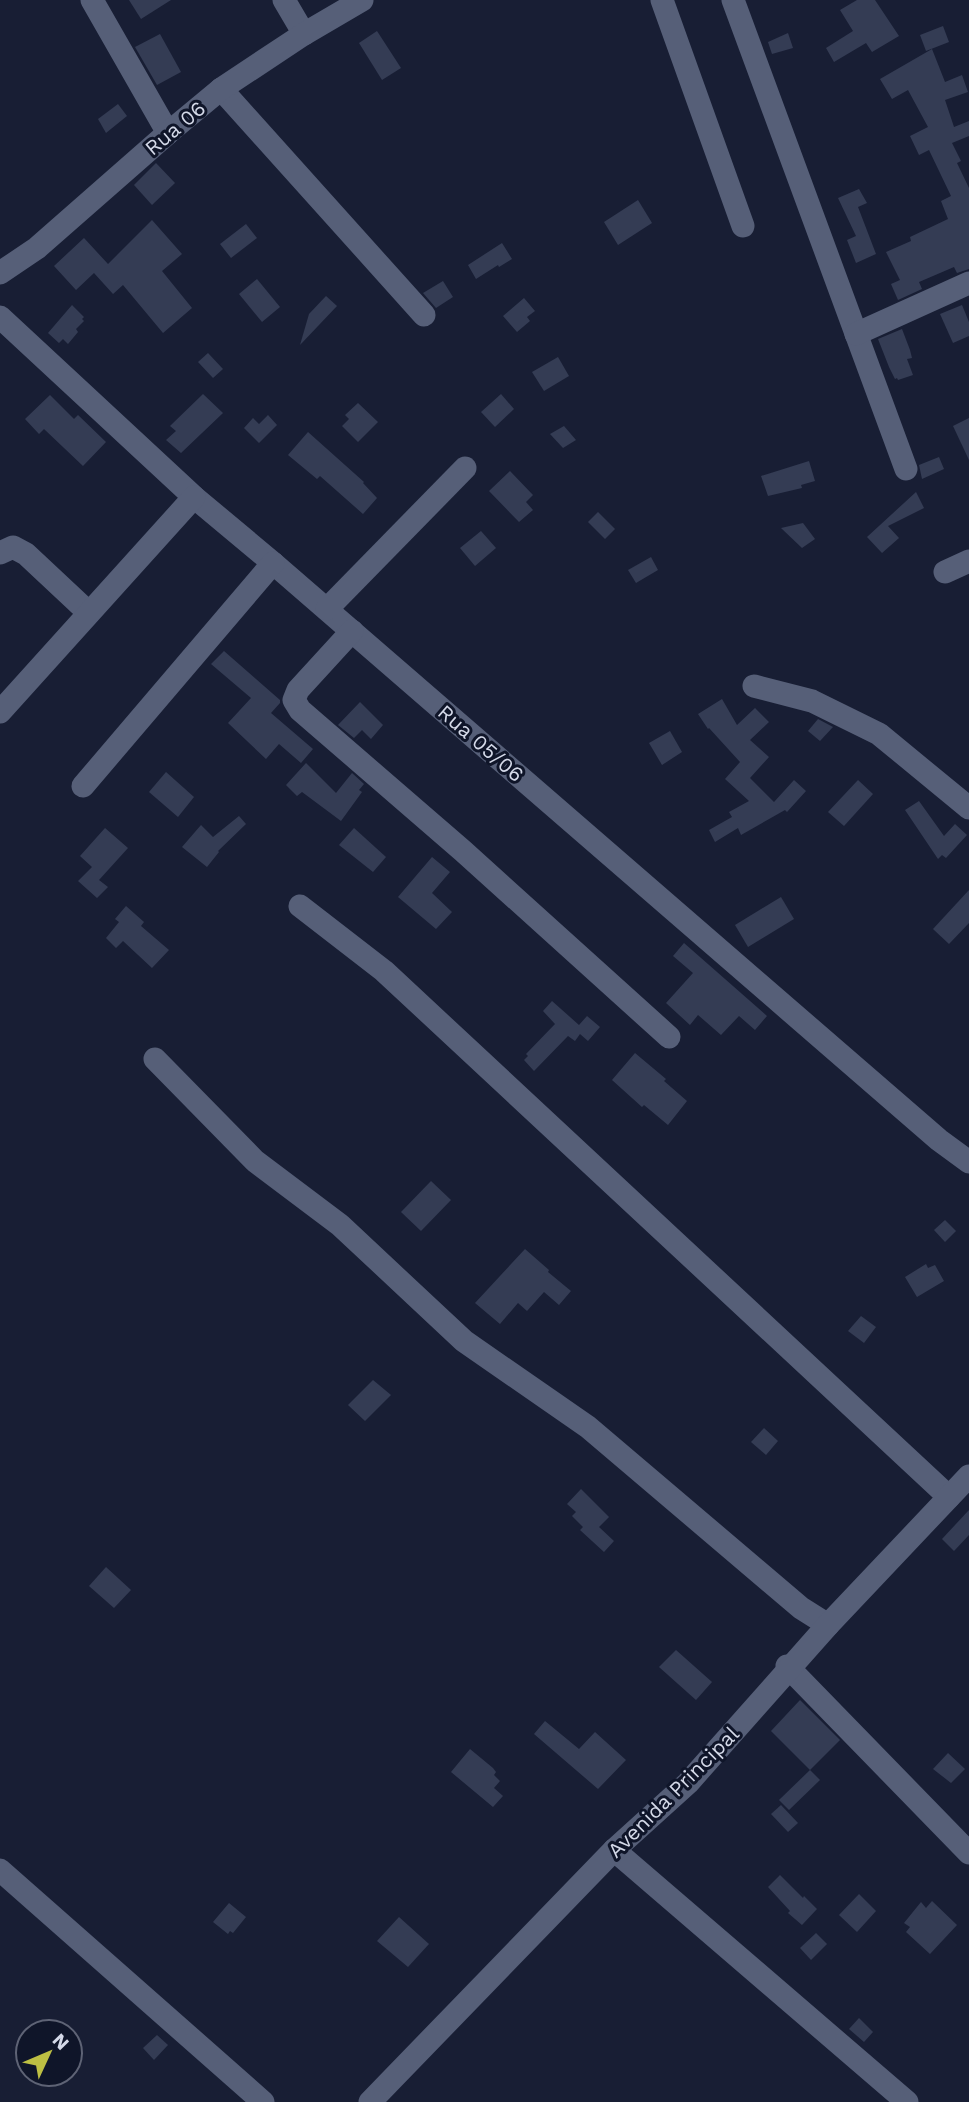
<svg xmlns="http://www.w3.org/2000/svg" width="969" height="2102" viewBox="0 0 969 2102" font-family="'Work Sans',sans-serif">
<rect width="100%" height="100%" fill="#181e34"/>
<g fill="#343c54">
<polygon points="129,0 171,0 141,19"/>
<polygon points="857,0 875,0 899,36 872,52 866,43 834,62 826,48 853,31 840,10"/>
<polygon points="943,26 949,42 926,51 920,35"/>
<polygon points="377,31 401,68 382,80 359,43"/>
<polygon points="788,33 793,48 772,54 768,42"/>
<polygon points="160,34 181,72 157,85 135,47"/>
<polygon points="932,49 945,82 962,75 968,92 945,100 954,127 969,121 969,136 952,143 961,161 957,163 969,188 969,269 957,273 954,267 919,282 922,289 898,300 891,284 900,280 886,252 911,241 910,237 948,219 941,201 951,196 929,150 919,155 910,136 928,127 908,90 892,99 880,79"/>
<polygon points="118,104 127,116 106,133 98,119"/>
<polygon points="156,163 175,183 152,205 134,185"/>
<polygon points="859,189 867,203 858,207 876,254 856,263 847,240 856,236 838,198"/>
<polygon points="638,200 652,223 618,245 604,222"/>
<polygon points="152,220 182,254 162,271 192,308 163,333 123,285 113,294 94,273 76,290 54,266 84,238 108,264"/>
<polygon points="246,224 257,238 231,258 220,244"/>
<polygon points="502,243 512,259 499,267 498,265 476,279 468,265"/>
<polygon points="257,279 280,307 262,322 239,294"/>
<polygon points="443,281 453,297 436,308 423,293"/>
<polygon points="326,296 337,306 300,345 309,314"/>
<polygon points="524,298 535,311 527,317 530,321 517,332 503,316"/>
<polygon points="72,305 84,317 82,319 84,321 76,329 78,332 68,344 63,339 59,343 48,333"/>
<polygon points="962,305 969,322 969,336 953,343 940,314"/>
<polygon points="902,329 910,350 912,358 907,359 913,375 898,380 897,378 895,379 889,367 878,339"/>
<polygon points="208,353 223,369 213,378 198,362"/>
<polygon points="558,357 569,376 544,391 532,372"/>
<polygon points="203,394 223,413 181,453 166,440 176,431 170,426"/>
<polygon points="501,394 514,409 495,427 481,412"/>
<polygon points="50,395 74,419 78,415 106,442 83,466 44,429 39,434 25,419"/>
<polygon points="358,403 378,422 358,442 342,426 349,419 345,415"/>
<polygon points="268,415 277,425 259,443 244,428 253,418 259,424"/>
<polygon points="969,418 969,460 953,426"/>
<polygon points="564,426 576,440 563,448 550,434"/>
<polygon points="308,432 364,482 363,483 377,498 363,514 320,476 317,479 288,455"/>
<polygon points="939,457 944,469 922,479 919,465"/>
<polygon points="809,461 815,481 801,485 802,488 768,496 761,476"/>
<polygon points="510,471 533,495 526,502 533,510 519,522 489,491"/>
<polygon points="916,492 924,508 888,526 899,538 882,553 867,537"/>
<polygon points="598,512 615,529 605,539 588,522"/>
<polygon points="803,523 815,539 802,548 781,528"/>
<polygon points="481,531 496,548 475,566 460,548"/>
<polygon points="651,557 658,570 636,583 628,570"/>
<polygon points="224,651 280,700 280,703 271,713 313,749 301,763 279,744 266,759 228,723 251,698 211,664"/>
<polygon points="722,699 737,725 755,708 769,722 750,740 769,757 750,778 774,802 794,780 806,791 787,812 785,810 741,835 738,828 715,842 709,830 732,817 729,812 749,801 725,779 740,762 709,728 708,729 698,714"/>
<polygon points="360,702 383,725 371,739 362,730 354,738 338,725"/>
<polygon points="818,719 833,727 820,741 808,731"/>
<polygon points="670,731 682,752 662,765 649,743"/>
<polygon points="306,763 336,793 352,773 364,784 359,790 362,792 341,821 302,792 297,796 286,785"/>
<polygon points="166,772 194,797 178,817 149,792"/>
<polygon points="858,780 873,794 844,826 828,812"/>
<polygon points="919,801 944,836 955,824 967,835 946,858 942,855 938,859 905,810"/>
<polygon points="239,816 246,824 218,851 219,852 207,867 182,847 201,825 213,837"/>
<polygon points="105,828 128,848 99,880 108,887 97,898 78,881 92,867 80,856"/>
<polygon points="354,828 386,857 373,872 339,845"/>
<polygon points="432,857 450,872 432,893 452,912 436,929 398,897"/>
<polygon points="969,890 969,923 949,944 933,929"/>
<polygon points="781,897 794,919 748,947 735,925"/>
<polygon points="126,906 144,922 141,926 169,950 152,968 123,941 116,948 106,938 119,922 115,919"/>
<polygon points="684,943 767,1016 755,1030 739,1016 721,1035 698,1015 690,1025 666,1003 693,973 673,956"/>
<polygon points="552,1001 579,1025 587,1016 600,1027 588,1041 580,1034 575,1041 568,1036 534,1071 524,1060 528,1056 526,1054 555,1024 543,1011"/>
<polygon points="635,1053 666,1079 664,1081 687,1101 668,1125 644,1105 642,1107 612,1080"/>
<polygon points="431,1181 451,1200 421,1231 401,1212"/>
<polygon points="945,1220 956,1231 945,1242 934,1230"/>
<polygon points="525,1249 549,1270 548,1272 571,1291 559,1305 544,1292 527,1311 518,1303 500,1324 475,1303"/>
<polygon points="926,1264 928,1268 935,1265 944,1281 917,1297 905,1277"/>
<polygon points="861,1316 876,1327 864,1343 848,1331"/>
<polygon points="373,1380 391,1395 365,1421 348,1405"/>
<polygon points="764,1428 778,1441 766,1455 751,1442"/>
<polygon points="581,1489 609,1517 599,1527 614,1541 604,1552 580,1530 583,1527 572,1516 576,1512 567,1504"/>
<polygon points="969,1510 969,1535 954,1551 942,1539"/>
<polygon points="106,1567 131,1590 114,1608 89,1586"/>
<polygon points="676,1650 712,1682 696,1700 659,1667"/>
<polygon points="800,1700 840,1740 810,1770 771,1731"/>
<polygon points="545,1721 579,1749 595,1732 626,1760 598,1789 534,1734"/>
<polygon points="470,1749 493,1768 496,1772 494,1775 500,1781 494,1788 503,1796 493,1807 451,1772"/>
<polygon points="948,1753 965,1769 951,1783 933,1769"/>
<polygon points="810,1770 820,1780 789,1810 779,1800"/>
<polygon points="781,1805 798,1823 788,1832 771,1814"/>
<polygon points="780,1875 803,1898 804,1896 817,1909 802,1925 788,1913 790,1911 768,1887"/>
<polygon points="859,1894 876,1911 857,1932 839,1915"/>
<polygon points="932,1901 957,1925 930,1954 906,1932 910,1927 904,1923 921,1902 926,1908"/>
<polygon points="229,1903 246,1917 233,1933 230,1931 228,1934 213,1922"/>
<polygon points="399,1917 429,1944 408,1967 377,1941"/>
<polygon points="816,1933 827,1944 811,1960 800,1948"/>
<polygon points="859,2018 873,2032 864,2042 849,2029"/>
<polygon points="157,2035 168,2045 154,2060 143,2048"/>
</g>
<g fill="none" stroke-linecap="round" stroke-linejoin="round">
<g stroke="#565f78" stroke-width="23">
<polyline points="92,0 168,133"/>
<polyline points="284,0 304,34"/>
<polyline points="662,0 743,226"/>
<polyline points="733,0 906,469"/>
<polyline points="221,89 424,315"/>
<polyline points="0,273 37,248 168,133 221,89 304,34 362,0"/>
<polyline points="0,317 194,497 273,563 939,1140 969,1162"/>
<polyline points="856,334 969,283"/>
<polyline points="0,553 13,547 26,554 89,613"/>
<polyline points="945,572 969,561"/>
<polyline points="327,609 465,468"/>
<polyline points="352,631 298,690 294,700 300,710 463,851 669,1037"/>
<polyline points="754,686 812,701 879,734 969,808"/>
<polyline points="0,712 194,497"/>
<polyline points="83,786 273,563"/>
<polyline points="300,906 384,971 949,1497"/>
<polyline points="155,1059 255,1161 340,1225 464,1341 588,1427 801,1608 828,1625"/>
<polyline points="787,1666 969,1853"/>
<polyline points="614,1850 907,2102"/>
<polyline points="0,1870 263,2102"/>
<polyline points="370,2102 614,1850 688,1783 828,1625 969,1476"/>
</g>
</g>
<g text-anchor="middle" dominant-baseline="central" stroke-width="6" stroke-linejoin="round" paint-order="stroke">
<g font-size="21" fill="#d4d9e8" stroke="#0f1529">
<text transform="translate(175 128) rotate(-40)">Rua 06</text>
<text transform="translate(481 743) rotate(41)">Rua 05/06</text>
<text transform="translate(673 1792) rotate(-45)">Avenida Principal</text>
</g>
</g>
<g transform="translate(49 2053) rotate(46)"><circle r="33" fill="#0f1529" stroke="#5e6375" stroke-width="2"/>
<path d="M0-5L12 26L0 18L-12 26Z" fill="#bdbf43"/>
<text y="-10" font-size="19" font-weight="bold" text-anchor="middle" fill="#d4d9e8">N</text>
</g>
</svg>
